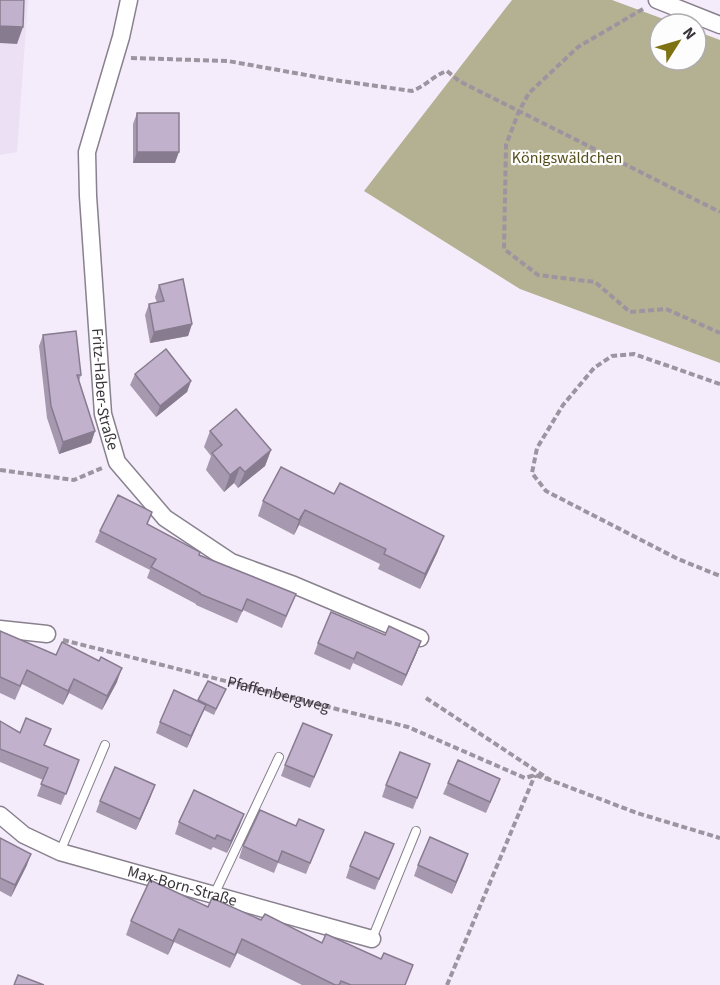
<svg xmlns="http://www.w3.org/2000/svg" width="720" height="985" viewBox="0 0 720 985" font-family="'Source Sans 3',sans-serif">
<rect width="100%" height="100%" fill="#f5ecfb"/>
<polygon fill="#ece0f5" points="0,0 28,0 17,152 0,155"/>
<polygon fill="#b4b092" points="512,0 612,0 677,24 660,24 660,60 696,60 696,31 720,40 720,363 520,289 364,191"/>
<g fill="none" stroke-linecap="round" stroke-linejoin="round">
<g stroke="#89818e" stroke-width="10">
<g id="service">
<polyline points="60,852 105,745"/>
<polyline points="214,895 279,757"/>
<polyline points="372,939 416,831"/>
</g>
</g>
<g stroke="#89818e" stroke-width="19">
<g id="minor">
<path id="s2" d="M129,0L121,37L87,152L88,196L103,414L117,462L165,518L231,562L294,585L420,638"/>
<polyline points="657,0 720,25"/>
<polyline points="0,629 47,634"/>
<path id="s3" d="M0,815L24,835L60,852L372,939"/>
</g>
</g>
<g stroke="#9c95a0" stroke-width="4" stroke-dasharray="6 3" stroke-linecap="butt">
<polyline points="643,9 578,47 529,93 519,111 506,145 504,249 538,275 595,282 630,312 666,309 720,333"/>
<path d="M131,58L228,61L334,80L412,91C426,86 434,75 447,71L459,81L720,212"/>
<polyline points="720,384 634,354 612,356 594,368 563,405 537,448 532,473 546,491 678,559 720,576"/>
<polyline points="0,470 74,480 102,468"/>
<path id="s1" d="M63,640L408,727L525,778L535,775L550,780"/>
<polyline points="426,698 550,780 637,813 720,838"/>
<polyline points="447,985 535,775"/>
</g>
<use href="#service" stroke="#fff" stroke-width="8"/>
<use href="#minor" stroke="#fff" stroke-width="16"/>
</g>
<g fill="#a698af">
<polygon points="137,113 175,163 133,163 133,124"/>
<polygon points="159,285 192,324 188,336 150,343 145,315 149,304 157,303 155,297"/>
<polygon points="43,335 81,375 79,381 95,431 91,443 59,454 47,418 39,346"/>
<polygon points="135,374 191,381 187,392 156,417 130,385"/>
<polygon points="210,431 271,450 265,466 238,488 234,483 224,492 206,470 211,456 204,447"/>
<polygon points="281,467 438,551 420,589 378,569 380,564 299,525 294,535 258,516 263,501"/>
<polygon points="148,524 199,555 296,594 282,628 243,610 237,623 196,605 196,604 147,578 150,570 95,542 100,531"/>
<polygon points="0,631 117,682 102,710 69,693 63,705 22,684 15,700 0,693"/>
<polygon points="318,643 417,652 402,686 353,663 350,670 314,654"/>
<polygon points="208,681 223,695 214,715 204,710 187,748 156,733 160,722 198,701"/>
<polygon points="0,721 44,745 79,760 61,805 37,796 43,780 0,762"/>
<polygon points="328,746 310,788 281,776 285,765"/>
<polygon points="426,775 413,809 382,797 386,785"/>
<polygon points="448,783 496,790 486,813 443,794"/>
<polygon points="151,796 136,830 96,812 100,801"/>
<polygon points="179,822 240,825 227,853 213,847 211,850 175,834"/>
<polygon points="296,826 324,830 306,874 278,863 274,873 239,858 243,846"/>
<polygon points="0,838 27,865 11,897 0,891"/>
<polygon points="394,844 375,890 346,878 350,866"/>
<polygon points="468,854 452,894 414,876 418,865"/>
<polygon points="208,907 261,920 322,943 381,959 413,965 405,985 302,985 237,953 230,968 174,942 168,955 126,935 131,921"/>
</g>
<g fill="#877c8f">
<polygon points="0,26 23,27 17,44 0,43"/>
<polygon points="137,152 179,152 175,163 133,163"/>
<polygon points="192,324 188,336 150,343 154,332"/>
<polygon points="191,381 187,392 156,417 160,406"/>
<polygon points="95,431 91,443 59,454 63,442"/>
<polygon points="271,450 265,466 238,488 245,472"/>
<polygon points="240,467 234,483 224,492 230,475"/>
<polygon points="305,510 299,525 294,535 299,520"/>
<polygon points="444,536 438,551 420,589 425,574"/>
<polygon points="421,641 417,652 402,686 406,675"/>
<polygon points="122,668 117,682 102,710 107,696"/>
<polygon points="74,679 69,693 63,705 68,691"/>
<polygon points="206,705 201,716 187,748 191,736"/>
<polygon points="155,785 151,796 136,830 140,819"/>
<polygon points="244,814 240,825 227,853 231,841"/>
<polygon points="31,854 27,865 11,897 15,885"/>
<polygon points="468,854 464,866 452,894 456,882"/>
<polygon points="179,929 174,942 168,955 173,941"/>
<polygon points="242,939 237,953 230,968 235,955"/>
</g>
<g fill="#c1b1cc" stroke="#877c8f" stroke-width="1.5">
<polygon points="0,0 24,0 23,27 0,26"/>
<rect x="137" y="113" width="42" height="39"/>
<polygon points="183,279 192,324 154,332 149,304 164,301 159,285"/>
<polygon points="76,331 81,375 77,375 95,431 63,442 51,406 43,335"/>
<polygon points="166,349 191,381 160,406 135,374"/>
<polygon points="236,409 271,450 245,472 240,467 230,475 212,453 222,445 210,431"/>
<polygon points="281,467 334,494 340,483 444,536 425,574 384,554 386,549 305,510 299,520 263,501"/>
<polygon points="118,495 152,512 147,524 200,552 199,555 296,594 286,616 247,599 242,611 200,594 200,593 151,567 156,559 100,531"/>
<polygon points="331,612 385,635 389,626 421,641 406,675 357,652 354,659 318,643"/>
<polygon points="0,631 56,655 62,642 99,661 101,657 122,668 107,696 74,679 68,691 27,670 20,686 0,677"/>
<polygon points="208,681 226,689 216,709 198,700"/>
<polygon points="174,690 206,705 191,736 160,722"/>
<polygon points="26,718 51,729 44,745 79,760 66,794 41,784 48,768 0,749 0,721 20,733"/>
<polygon points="303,723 332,735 314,777 285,765"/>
<polygon points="400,752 430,764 417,798 386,785"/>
<polygon points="458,760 500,779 490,802 448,783"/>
<polygon points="115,767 155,785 140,819 100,801"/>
<polygon points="194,790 244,814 231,841 217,835 215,839 179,822"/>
<polygon points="260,810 296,826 299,819 324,830 310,863 282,851 278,862 243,846"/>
<polygon points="365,832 394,844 379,879 350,866"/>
<polygon points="430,837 468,854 456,882 418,865"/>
<polygon points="0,838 31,854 15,885 0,878"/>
<polygon points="150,880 208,907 212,898 261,920 265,914 322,943 326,934 381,959 384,953 413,965 405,985 351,985 341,981 339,985 335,985 242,939 235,955 179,929 173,941 131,921"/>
<polygon points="18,975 44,985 14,985"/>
</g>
<g text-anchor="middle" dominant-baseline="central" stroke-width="4.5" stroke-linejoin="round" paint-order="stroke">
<g font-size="16" fill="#554e1a" stroke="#fdfdfd">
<text x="567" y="158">Königswäldchen</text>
</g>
<g font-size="16" fill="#39353b" stroke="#fdfdfd">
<text stroke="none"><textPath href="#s2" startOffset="396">Fritz-Haber-Straße</textPath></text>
<text stroke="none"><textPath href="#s1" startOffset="222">Pfaffenbergweg</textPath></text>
<text stroke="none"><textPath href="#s3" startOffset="198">Max-Born-Straße</textPath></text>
</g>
</g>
<g transform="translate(678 42) rotate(53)"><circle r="28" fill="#fdfdfd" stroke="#afadaf" stroke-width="1.5"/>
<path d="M0-4.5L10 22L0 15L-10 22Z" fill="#7e7213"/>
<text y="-9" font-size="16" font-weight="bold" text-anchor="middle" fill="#39353b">N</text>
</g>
</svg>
